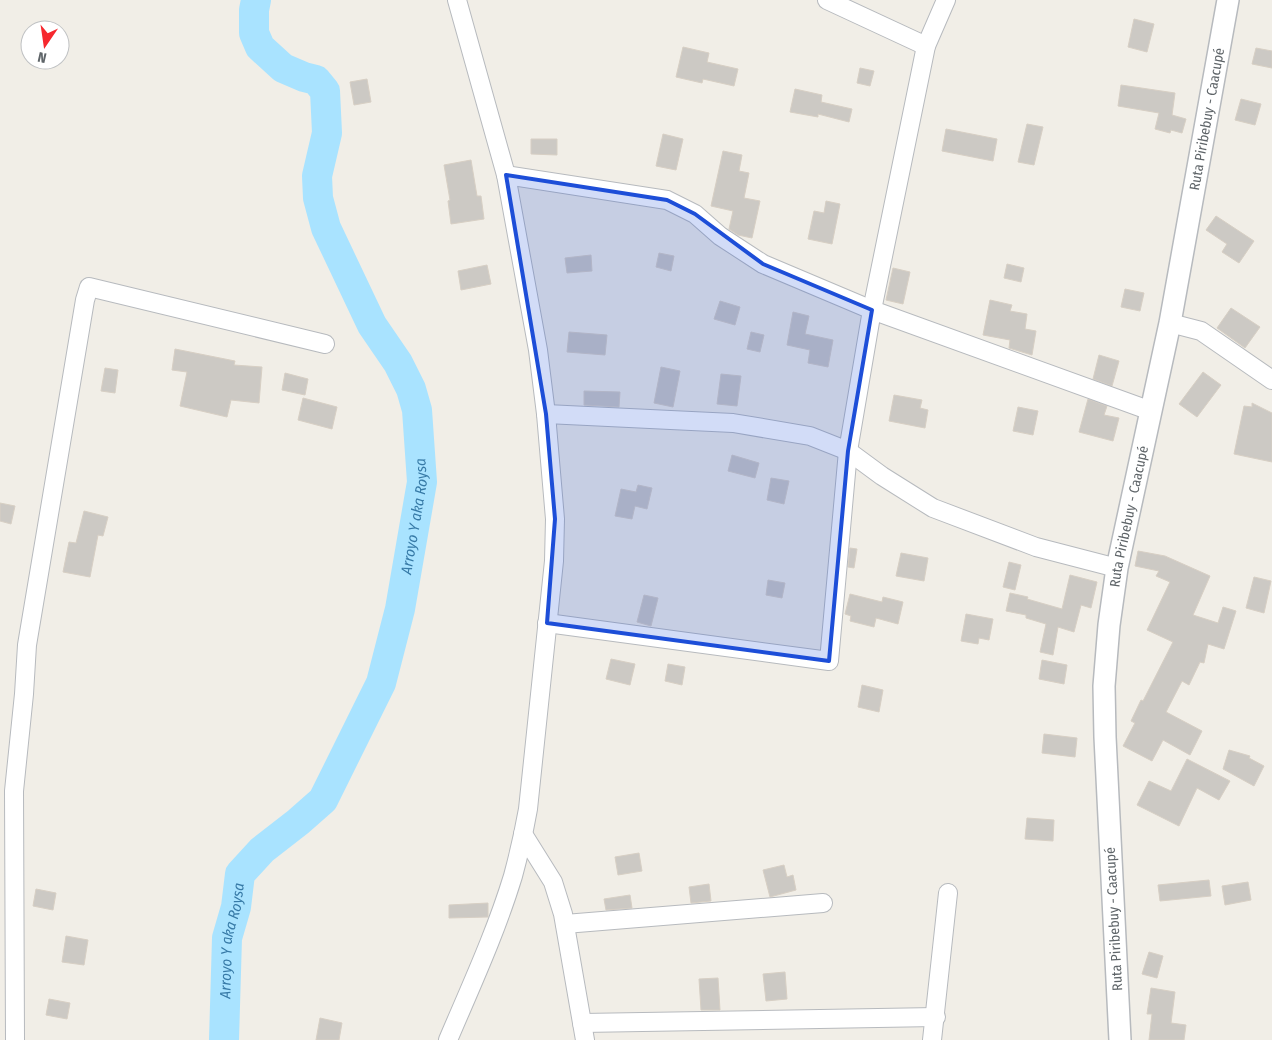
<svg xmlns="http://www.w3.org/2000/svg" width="1272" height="1040" viewBox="0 0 1272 1040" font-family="'Fira Sans Condensed',sans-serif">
<rect width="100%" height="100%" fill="#f1eee7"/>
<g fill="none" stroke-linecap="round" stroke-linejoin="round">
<path stroke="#a9e3ff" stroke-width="30" id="s1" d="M224,1040L227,938L236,907L240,874L262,850L298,822L323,800L381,683L400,609L422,482L417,410L411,389L398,363L372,325L326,228L318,198L317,176L327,133L325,91L316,80L304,77L283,68L260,47L254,33V10L256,0"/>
</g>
<g fill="#ccc9c4" stroke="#d7cfc4">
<polygon points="1134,19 1154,24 1147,52 1128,47"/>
<polygon points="683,47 709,53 707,62 738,69 734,86 703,79 702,83 676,77"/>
<polygon points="1256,48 1272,51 1272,68 1252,64"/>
<polygon points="860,68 874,71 870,86 857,83"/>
<polygon points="367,79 371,102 354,105 350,82"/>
<polygon points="1121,85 1175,93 1172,115 1186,119 1182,133 1171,130 1170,133 1155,129 1159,113 1118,106"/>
<polygon points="795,89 822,95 821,102 852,109 849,122 818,114 818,117 790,112"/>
<polygon points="1241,99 1261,104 1255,125 1235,120"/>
<polygon points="1027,124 1043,127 1034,165 1018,162"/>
<polygon points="946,129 997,139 993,161 942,151"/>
<polygon points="663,134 683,139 676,170 656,166"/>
<polygon points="531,139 557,139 557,155 531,154"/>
<polygon points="723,151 742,155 739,171 749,173 744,198 760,201 752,238 738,235 729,229 733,211 711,206"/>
<polygon points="471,160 477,196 481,196 484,219 451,224 448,201 450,200 444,165"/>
<polygon points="826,201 840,204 832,244 808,239 814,211 824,213"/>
<polygon points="1216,216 1254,241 1239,263 1222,252 1227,244 1206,230"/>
<polygon points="659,253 674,256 671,271 656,267"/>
<polygon points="591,255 592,271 567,273 565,258"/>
<polygon points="1007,264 1024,268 1021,282 1004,278"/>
<polygon points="487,265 491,284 461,290 458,271"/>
<polygon points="893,268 910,272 903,304 886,300"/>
<polygon points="1125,289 1144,293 1140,311 1121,307"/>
<polygon points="990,300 1012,305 1010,311 1027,314 1025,329 1036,331 1032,355 1009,348 1010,340 983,335"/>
<polygon points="720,301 740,307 735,325 714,319"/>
<polygon points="1231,308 1260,327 1245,348 1217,328"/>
<polygon points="793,312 809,316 805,334 833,340 828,367 808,363 810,350 787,345"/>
<polygon points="569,332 607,335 605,355 567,352"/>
<polygon points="751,332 764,335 760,352 747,349"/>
<polygon points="175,349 235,361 234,365 262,367 259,403 231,400 227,417 180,406 187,372 172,370"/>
<polygon points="1099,355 1119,361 1112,386 1093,379"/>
<polygon points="661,367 680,371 673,407 654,403"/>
<polygon points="105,368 118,370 115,393 101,391"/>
<polygon points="1203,372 1221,385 1197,417 1179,404"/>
<polygon points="285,373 308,379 305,395 282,390"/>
<polygon points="721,374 741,376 737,406 717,404"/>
<polygon points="584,391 620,392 619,407 584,405"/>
<polygon points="894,395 922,400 920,408 928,410 925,428 889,421"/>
<polygon points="303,398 337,407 332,429 298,420"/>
<polygon points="1088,399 1107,406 1104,415 1119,418 1113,441 1079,432"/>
<polygon points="1252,403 1272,413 1272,462 1234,454 1244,406 1252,407"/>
<polygon points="1018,407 1038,411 1033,435 1013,431"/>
<polygon points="732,455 759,463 755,478 728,471"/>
<polygon points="771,478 789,481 784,504 767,500"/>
<polygon points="638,485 652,488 647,509 635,506 632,519 615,516 621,489 636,492"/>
<polygon points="0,503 15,506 11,524 0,521"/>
<polygon points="84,511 108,517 103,536 98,535 90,577 63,572 69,542 76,543"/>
<polygon points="850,548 857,549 854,568 848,567"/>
<polygon points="1138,551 1165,556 1210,576 1193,615 1218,623 1223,607 1236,611 1224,649 1208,644 1204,663 1200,662 1189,685 1182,681 1166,712 1202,731 1190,755 1163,740 1152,761 1123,746 1135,723 1131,721 1141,700 1143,701 1173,642 1147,630 1170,582 1156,576 1159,571 1135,566"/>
<polygon points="901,553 928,558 924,581 896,576"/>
<polygon points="1009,562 1021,565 1015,590 1003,587"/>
<polygon points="1070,575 1097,582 1091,608 1081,605 1074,632 1058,627 1053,655 1040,652 1046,624 1026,618 1026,615 1006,611 1010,593 1028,597 1027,599 1062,609"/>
<polygon points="1254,577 1271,581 1264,613 1246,608"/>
<polygon points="768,580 785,583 782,598 766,595"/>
<polygon points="850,594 882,602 883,597 903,602 898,624 876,618 874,627 850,621 851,616 845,614"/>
<polygon points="644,595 658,598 651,626 637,622"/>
<polygon points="966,614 993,619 989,640 979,638 978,644 961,641"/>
<polygon points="611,659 635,664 630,685 606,679"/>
<polygon points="1042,660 1067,665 1064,684 1039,679"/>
<polygon points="668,664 685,667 682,685 665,681"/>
<polygon points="862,685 883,690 879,712 858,707"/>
<polygon points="1044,734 1077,738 1075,757 1042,753"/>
<polygon points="1229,750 1250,756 1249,758 1264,766 1254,786 1223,769"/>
<polygon points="1187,759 1230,781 1219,800 1197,788 1179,826 1137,805 1149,781 1171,791"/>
<polygon points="1027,818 1054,820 1053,841 1025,839"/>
<polygon points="639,853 642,871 618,875 615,857"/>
<polygon points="784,865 787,877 793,875 796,890 770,897 763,870"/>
<polygon points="1209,880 1211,896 1160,901 1158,885"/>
<polygon points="1248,882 1251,900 1225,905 1222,886"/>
<polygon points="709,884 711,901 691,903 689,887"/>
<polygon points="36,889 56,893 53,910 33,906"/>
<polygon points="630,895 632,908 606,910 604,899"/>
<polygon points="488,903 488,917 449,918 449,905"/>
<polygon points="66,936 88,940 84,965 62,962"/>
<polygon points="1149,952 1163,956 1157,978 1142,974"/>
<polygon points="785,972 787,999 766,1001 763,974"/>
<polygon points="718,978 720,1010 701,1010 699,979"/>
<polygon points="1151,988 1175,992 1171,1023 1186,1025 1184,1040 1149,1040 1152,1014 1147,1014"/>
<polygon points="49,999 70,1003 67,1019 46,1015"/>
<polygon points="320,1018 342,1023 339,1040 316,1040"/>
</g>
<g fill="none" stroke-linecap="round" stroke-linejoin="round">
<g stroke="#b7babe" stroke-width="20">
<g id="minor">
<polyline points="827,0 926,46"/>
<polyline points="506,175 667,200 695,214 720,236 763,264 872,310 1151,411"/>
<polyline points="1170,323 1201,331 1272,380"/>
<polyline points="546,414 733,423 810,436 848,451 882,476 933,508 1036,547 1117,568"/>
<polyline points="547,623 829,661 848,451 872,310 926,46 946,0"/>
<polyline points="523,834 553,882 563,914 585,1040"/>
<polyline points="565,924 823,903"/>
<polyline points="582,1023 936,1017"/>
<polyline points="15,1040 14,791 24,694 27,645 85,300 89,287 325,344"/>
<path d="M448,1040C471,986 496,932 513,876C519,854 524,831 528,809L554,561L555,519L546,414L538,350L506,175L457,0"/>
<polyline points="932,1040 948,893"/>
</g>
</g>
<g stroke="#b7babe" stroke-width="24">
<g id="tertiary">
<path id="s2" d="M1120,1040L1105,737L1104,686L1109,625L1117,568L1170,323L1228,0"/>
</g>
</g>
<use href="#minor" stroke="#fff" stroke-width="18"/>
<use href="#tertiary" stroke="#fff" stroke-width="21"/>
</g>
<path fill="#1d4ed8" fill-opacity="0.2" stroke="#1d4ed8" stroke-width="4" stroke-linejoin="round" d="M506,175L667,200L695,214L763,264L872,310L848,451L829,661L547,623L555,519L546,414Z"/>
<g text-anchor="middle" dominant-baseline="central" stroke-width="4" stroke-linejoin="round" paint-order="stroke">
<g font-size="14" fill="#5e6468" stroke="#fff">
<text stroke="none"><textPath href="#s2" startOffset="931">Ruta Piribebuy - Caacupé</textPath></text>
<text stroke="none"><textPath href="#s2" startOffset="526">Ruta Piribebuy - Caacupé</textPath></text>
<text transform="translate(1114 919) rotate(-93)">Ruta Piribebuy - Caacupé</text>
</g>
<g font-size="15" font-style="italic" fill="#377aa7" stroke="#fff">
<text stroke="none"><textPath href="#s1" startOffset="580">Arroyo Y aka Roysa</textPath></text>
<text stroke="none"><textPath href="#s1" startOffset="100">Arroyo Y aka Roysa</textPath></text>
</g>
</g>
<g transform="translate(45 45) rotate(193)"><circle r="24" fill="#ffffff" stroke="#bfc1c3"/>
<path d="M0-4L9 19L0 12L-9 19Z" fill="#f6282e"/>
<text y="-8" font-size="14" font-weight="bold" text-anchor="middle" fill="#5e6468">N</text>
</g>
</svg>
